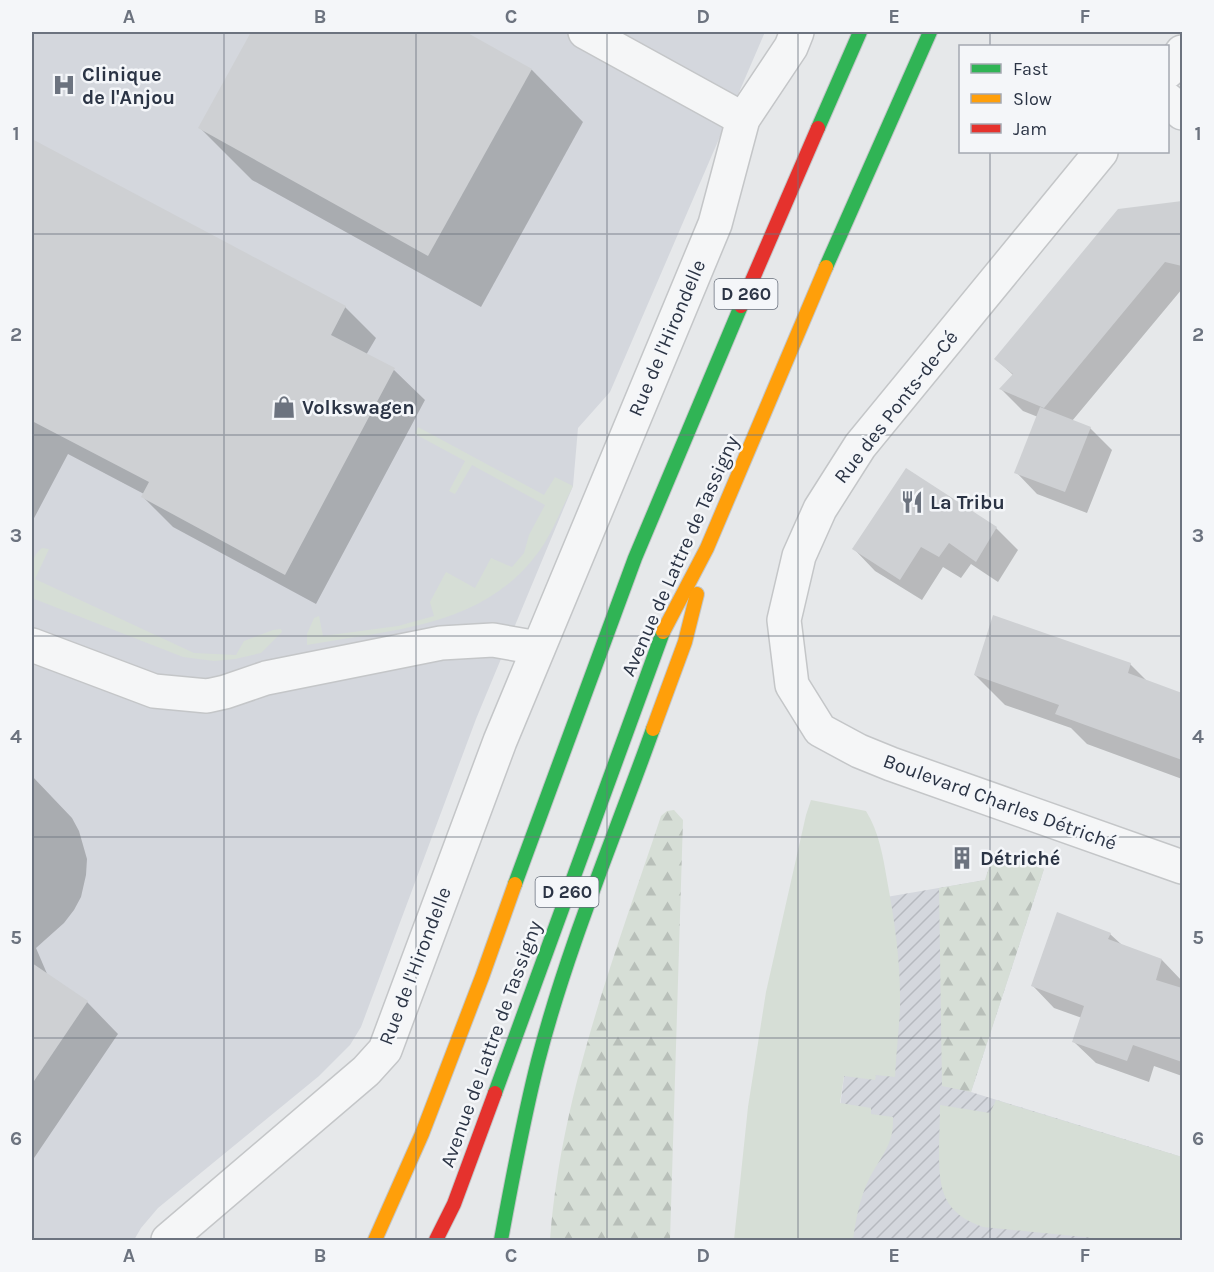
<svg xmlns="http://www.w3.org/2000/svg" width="1214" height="1272" viewBox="0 0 1214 1272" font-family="Karla,sans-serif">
<defs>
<pattern id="industrial-furrows" width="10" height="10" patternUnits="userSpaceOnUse" patternTransform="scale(1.5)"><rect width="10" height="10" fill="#d4d7dd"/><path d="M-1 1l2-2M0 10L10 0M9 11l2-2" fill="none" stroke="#b6b9bf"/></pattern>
<pattern id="forest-firs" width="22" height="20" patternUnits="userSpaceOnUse" patternTransform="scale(1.5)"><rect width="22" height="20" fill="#d6ded6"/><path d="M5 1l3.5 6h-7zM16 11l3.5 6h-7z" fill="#b8bfb9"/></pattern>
</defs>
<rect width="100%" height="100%" fill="#e6e8ea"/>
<polygon fill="#d4d7dd" points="32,32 765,32 610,392 578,428 573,486 476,719 361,1027 350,1045 319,1076 158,1208 141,1228 134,1240 32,1240"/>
<polygon fill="url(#industrial-furrows)" points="994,853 1044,869 971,1092 1182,1157 1182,1240 823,1240 844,1076 869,900 985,880"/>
<g fill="#d6ded6">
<path d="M418,427L544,495L555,477L573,486C563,505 555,526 544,544C490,627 395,629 307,645V634L314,618L319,616L323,636L398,626L434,616L430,602L446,572L475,588L491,558L512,567L524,553L529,535L545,505L472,465L455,494L449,491L465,461L415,434Z"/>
<path d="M42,548L49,549L35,579L194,653L236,655L244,641L273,630L281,629L282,632L261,653L235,659L214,661L183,657L32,598C31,582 27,559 42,548Z"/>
<path d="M811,800L866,811C879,832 883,856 887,880C895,922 901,966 900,1008C899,1031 896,1054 895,1077L876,1075L875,1080L844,1076L840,1103L871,1108V1114L893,1117C893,1125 893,1133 890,1140C886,1153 876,1165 870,1177C860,1197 856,1218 853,1240H734L748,1107L766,992L806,815Z"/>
<path d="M996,1100L1182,1157V1240H1114L983,1227C943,1213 939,1190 939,1152C939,1136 940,1120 940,1105L990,1113Z"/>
</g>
<g fill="url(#forest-firs)">
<path d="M674,810L683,820L670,1240H550C561,1093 615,955 661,816L667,811Z"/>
<polygon points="994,853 1044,869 971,1092 942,1086 939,888 985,880"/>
</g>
<g fill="#0003">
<polygon points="253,32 462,32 532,70 583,122 481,307 252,180 200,128"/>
<polygon points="32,140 345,307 376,338 366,355 394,370 425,400 316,604 173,527 143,497 144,494 68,454 32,522"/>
<polygon points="1182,202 1182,289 1072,421 1090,428 1112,450 1087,513 1037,494 1016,472 1038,417 1023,411 1001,389 1013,375 996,359 1118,210"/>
<polygon points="996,528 1018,550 998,582 971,564 961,578 943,567 922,600 875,571 854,549"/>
<polygon points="1130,664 1148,682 1182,695 1182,779 1087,744 1071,728 1005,705 975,675"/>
<polygon points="32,776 72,818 79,831 87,859 86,875 81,897 74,910 64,923 36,948 48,976 87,1002 118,1034 32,1161"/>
<polygon points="1110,934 1122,945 1162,960 1182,981 1182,1076 1154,1066 1149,1082 1096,1063 1074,1042 1082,1018 1054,1008 1033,986"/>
</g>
<g fill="#ced0d3">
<polygon points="251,32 466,32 532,69 428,256 198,128"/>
<polygon points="32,139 346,306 331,335 395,368 285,575 141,497 149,482 32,421"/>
<polygon points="1182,201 1182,266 1165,262 1044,408 999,389 1013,374 994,359 1118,209"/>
<polygon points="1040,407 1091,427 1065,492 1014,473"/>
<polygon points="906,468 997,527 976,562 949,543 939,557 921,547 900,580 852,549"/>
<polygon points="993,615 1131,663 1128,673 1182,693 1182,760 1055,714 1059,705 974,675"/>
<polygon points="1057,912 1111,933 1108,939 1162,959 1156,980 1182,988 1182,1062 1133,1045 1127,1061 1072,1042 1084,1006 1031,986"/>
<polygon points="32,963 88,1001 32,1084"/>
</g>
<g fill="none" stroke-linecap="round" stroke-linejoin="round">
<g stroke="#c4c6c8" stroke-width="36">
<g id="street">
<polyline points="585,32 743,119"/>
<polyline points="1168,71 1182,52"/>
<polyline points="1168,100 1182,113"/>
<polyline points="1101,152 860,446 820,509 799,556 784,620 792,685 820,730 859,751 891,764 1182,867"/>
<polyline points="32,645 154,691 207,696 225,692 266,678 441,643 493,640 538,648"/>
<polyline points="168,1240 366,1071 385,1050 500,741 715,224 743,119 791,47 797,32"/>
</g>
</g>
<g stroke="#c2c5c8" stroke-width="16">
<g id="fast">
<polyline points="818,128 860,32"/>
<polyline points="826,267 930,32"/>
<polyline points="515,884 635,558 741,306"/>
<polyline points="495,1093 663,632"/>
<path d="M501,1240C512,1180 523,1120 538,1061C567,948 614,838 653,729"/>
</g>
</g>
<g stroke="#c2c5c8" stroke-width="16">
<g id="slow">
<polyline points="663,632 707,548 826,267"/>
<polyline points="653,729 685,642 697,594"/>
<polyline points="375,1240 422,1134 482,977 515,884"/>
</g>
</g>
<g stroke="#c2c5c8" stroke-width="16">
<g id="jam">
<polyline points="741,306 818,128"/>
<polyline points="436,1240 454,1204 495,1093"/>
</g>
</g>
<use href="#street" stroke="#f5f6f7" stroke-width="33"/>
<use href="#fast" stroke="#30b455" stroke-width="14"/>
<use href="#slow" stroke="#ff9f0a" stroke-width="14"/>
<use href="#jam" stroke="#e5322d" stroke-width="14"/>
</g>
<path fill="none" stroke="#6c737f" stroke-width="1.5" stroke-opacity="0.55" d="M224,32V1240M416,32V1240M607,32V1240M798,32V1240M990,32V46M990,152V1240M32,234H1182M32,435H1182M32,636H1182M32,837H1182M32,1038H1182"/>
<defs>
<g id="hospital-bare" transform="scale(1.8)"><path d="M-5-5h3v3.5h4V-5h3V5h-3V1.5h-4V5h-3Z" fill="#6c737f" stroke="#f4f6f9" stroke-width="2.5" paint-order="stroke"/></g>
<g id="shop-bare" transform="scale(1.8)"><path d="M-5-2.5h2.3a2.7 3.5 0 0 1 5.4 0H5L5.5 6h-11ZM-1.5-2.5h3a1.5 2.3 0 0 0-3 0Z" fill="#6c737f" stroke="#f4f6f9" stroke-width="2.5" paint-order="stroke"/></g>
<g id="restaurant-bare" transform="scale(1.8)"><path d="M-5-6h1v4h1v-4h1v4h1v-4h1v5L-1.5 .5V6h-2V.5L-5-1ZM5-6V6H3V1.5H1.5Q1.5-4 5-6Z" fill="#6c737f" stroke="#f4f6f9" stroke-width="2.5" paint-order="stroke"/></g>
<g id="building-bare" transform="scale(1.8)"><path d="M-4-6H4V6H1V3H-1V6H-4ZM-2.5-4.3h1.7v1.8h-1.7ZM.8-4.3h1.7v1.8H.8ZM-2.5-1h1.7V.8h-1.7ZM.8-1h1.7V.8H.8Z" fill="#6c737f" stroke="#f4f6f9" stroke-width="2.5" paint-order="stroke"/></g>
</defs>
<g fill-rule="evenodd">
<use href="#hospital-bare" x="64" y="85"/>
<use href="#shop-bare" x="284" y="407"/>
<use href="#restaurant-bare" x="912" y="502"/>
<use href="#building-bare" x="962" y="858"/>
</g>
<g text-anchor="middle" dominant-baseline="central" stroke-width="5" stroke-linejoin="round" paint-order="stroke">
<g fill="#f4f6f9" stroke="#676e7b" stroke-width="1.5">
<rect x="714.5" y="279" width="63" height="30" rx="4.5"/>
<rect x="535.5" y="877" width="63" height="30" rx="4.5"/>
</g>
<g font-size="18" font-weight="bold" fill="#2b3445">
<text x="746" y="294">D 260</text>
<text x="567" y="892">D 260</text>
</g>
<g font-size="20" font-weight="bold" fill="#2b3445" stroke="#f4f6f9" text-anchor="start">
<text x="82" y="74">Clinique<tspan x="82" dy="23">de l'Anjou</tspan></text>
<text x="302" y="407">Volkswagen</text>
<text x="930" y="502">La Tribu</text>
<text x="980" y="858">Détriché</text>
</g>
<g font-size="20" fill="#2b3445" stroke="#f4f6f9">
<text transform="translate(667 338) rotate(-67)">Rue de l'Hirondelle</text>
<text transform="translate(896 407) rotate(-52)">Rue des Ponts-de-Cé</text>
<text transform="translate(680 556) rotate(-66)">Avenue de Lattre de Tassigny</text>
<text transform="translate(1000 802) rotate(20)">Boulevard Charles Détriché</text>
<text transform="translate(415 966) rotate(-69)">Rue de l'Hirondelle</text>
<text transform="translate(491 1044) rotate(-70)">Avenue de Lattre de Tassigny</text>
</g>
</g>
<rect width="1214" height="1272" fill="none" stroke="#f4f6f9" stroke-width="66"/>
<rect x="959" y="45" width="210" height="108" fill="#f4f6f9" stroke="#a4a8b1" stroke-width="1.5"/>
<rect x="971" y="64" width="30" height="9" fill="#30b455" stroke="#a4a8b1" stroke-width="1.5"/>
<text x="1013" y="75" font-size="18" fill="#2b3445">Fast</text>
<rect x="971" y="94" width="30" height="9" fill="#ff9f0a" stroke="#a4a8b1" stroke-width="1.5"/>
<text x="1013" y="105" font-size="18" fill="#2b3445">Slow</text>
<rect x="971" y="124" width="30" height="9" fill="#e5322d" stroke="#a4a8b1" stroke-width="1.5"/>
<text x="1013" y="135" font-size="18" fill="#2b3445">Jam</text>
<rect x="33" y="33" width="1148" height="1206" fill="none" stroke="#6c737f" stroke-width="2"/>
<g font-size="20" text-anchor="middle" font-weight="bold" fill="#6c737f">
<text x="129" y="23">A</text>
<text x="320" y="23">B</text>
<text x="511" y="23">C</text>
<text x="703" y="23">D</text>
<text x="894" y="23">E</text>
<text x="1085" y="23">F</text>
<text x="16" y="140">1</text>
<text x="1198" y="140">1</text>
<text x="16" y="341">2</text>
<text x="1198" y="341">2</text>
<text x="16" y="542">3</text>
<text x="1198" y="542">3</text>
<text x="16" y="743">4</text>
<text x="1198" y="743">4</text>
<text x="16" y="944">5</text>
<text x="1198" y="944">5</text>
<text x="16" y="1145">6</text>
<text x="1198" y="1145">6</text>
<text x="129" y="1262">A</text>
<text x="320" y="1262">B</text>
<text x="511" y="1262">C</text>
<text x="703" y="1262">D</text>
<text x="894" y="1262">E</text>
<text x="1085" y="1262">F</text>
</g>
</svg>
